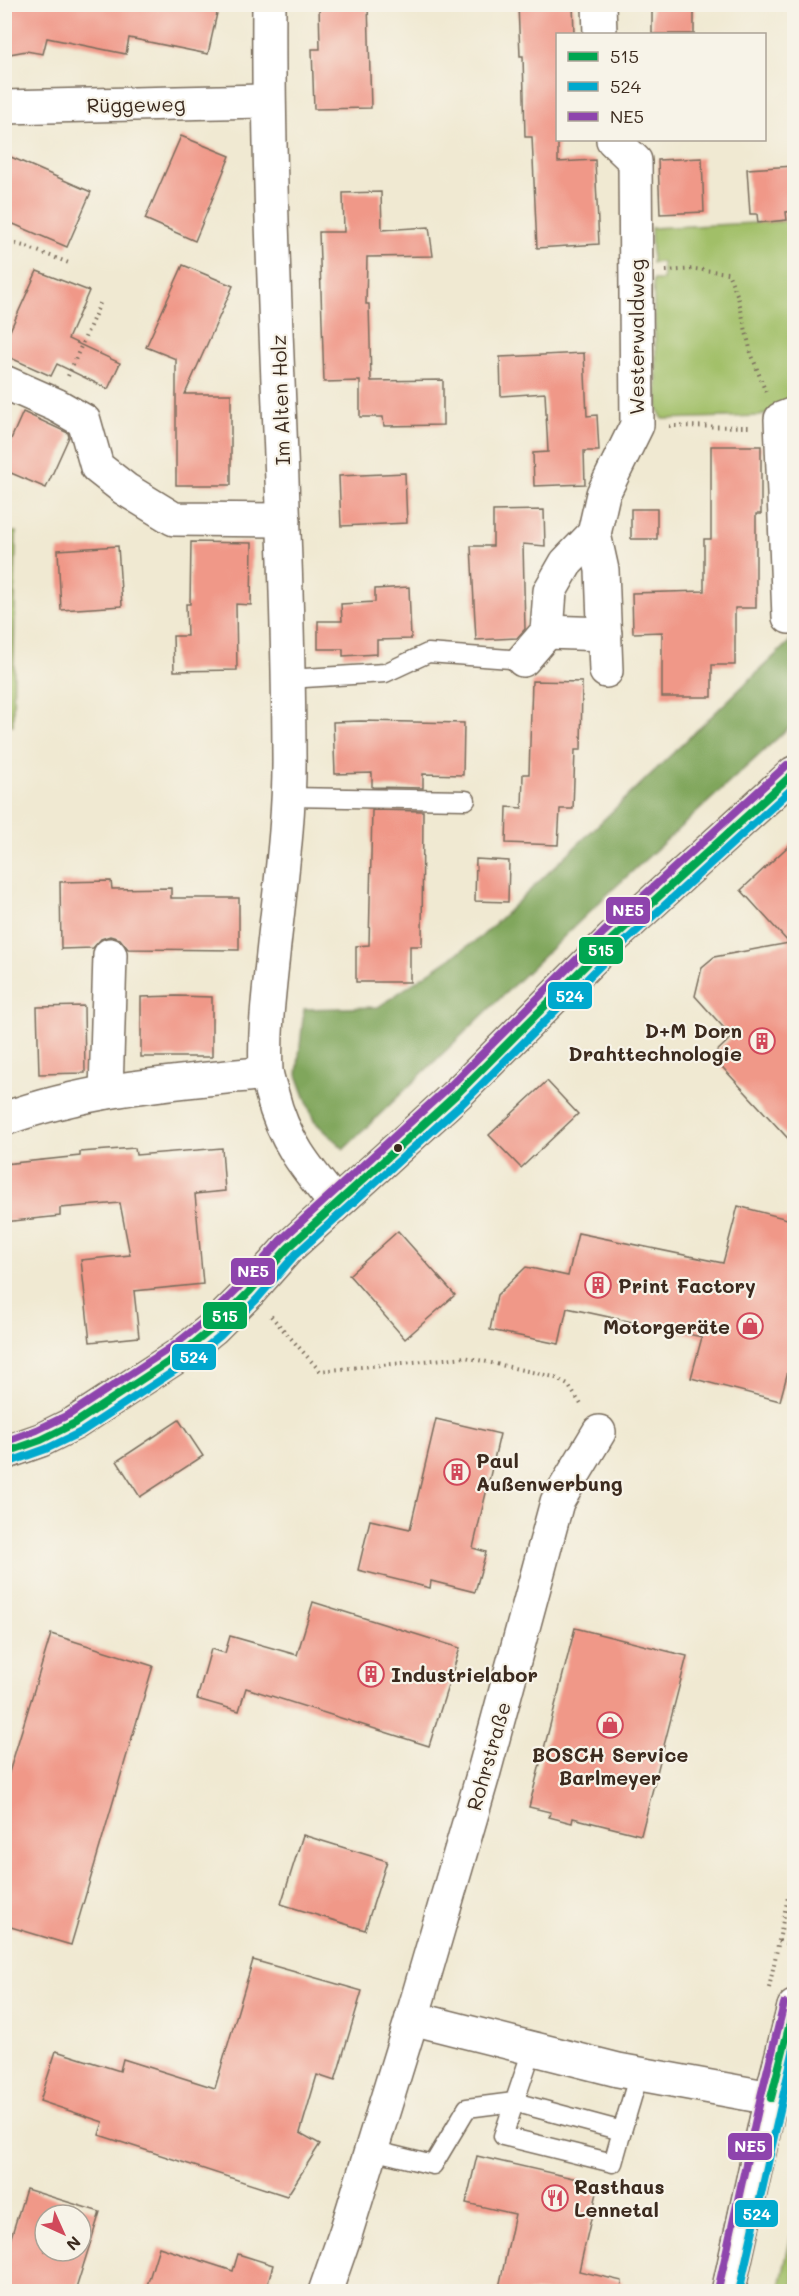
<svg xmlns="http://www.w3.org/2000/svg" width="799" height="2296" viewBox="0 0 799 2296" font-family="Mali,sans-serif">
<rect width="100%" height="100%" fill="#f7f3e8"/>
<filter id="ink" filterUnits="userSpaceOnUse"><feTurbulence type="fractalNoise" baseFrequency=".0167" numOctaves="2"/><feDisplacementMap in="SourceGraphic" scale="12" xChannelSelector="R" yChannelSelector="G"/><feConvolveMatrix kernelMatrix="1 2 1 2 8 2 1 2 1" color-interpolation-filters="sRGB"/></filter>
<filter id="wash" filterUnits="userSpaceOnUse"><feTurbulence type="fractalNoise" baseFrequency=".008" numOctaves="4" result="noise"/><feDisplacementMap in="SourceGraphic" scale="24" xChannelSelector="R" yChannelSelector="G"/><feGaussianBlur stdDeviation="1.35" result="paint"/><feColorMatrix in="noise" values="0 0 0 0 0 0 0 0 0 0 0 0 0 0 0 0 0 1.4 0 .05"/><feComposite in="paint" operator="in"/></filter>
<g filter="url(#wash)">
<rect width="100%" height="100%" fill="#f0e9d2"/>
<g fill="#a1bf67" stroke="#6e7442" stroke-width="1.5">
<polygon points="794,221 794,403 760,416 663,419 658,410 653,280 663,280 662,262 652,263 651,228"/>
<polygon points="5,532 16,532 13,725 4,724"/>
<polygon points="794,2223 794,2291 779,2291"/>
</g>
<polygon fill="#80a65c" stroke="#5e683d" stroke-width="1.5" points="794,627 794,723 611,891 344,1149 314,1121 297,1075 304,1009 378,1007 481,937 790,641"/>
<g id="blocks">
<g fill="#f09888" fill-rule="evenodd">
<polygon points="4,4 219,4 208,54 129,38 126,54 47,38 43,54 26,51 4,55"/>
<polygon points="319,4 368,4 371,108 314,109 312,49 320,49"/>
<polygon points="518,4 573,4 574,34 558,34 558,162 595,160 599,244 537,248 532,137 525,137 523,56 520,56"/>
<polygon points="694,4 694,34 652,34 652,5"/>
<polygon points="181,136 230,156 195,241 145,219"/>
<polygon points="4,154 91,192 67,247 4,220"/>
<polygon points="702,158 704,212 660,214 658,160"/>
<polygon points="794,166 794,211 786,212 787,220 758,223 757,214 750,214 747,169"/>
<polygon points="381,192 382,230 429,227 433,256 367,257 366,304 369,304 371,381 443,380 443,425 384,426 383,417 360,417 360,381 324,382 319,232 344,232 343,193"/>
<polygon points="183,265 233,286 185,394 231,394 231,485 176,485 176,359 146,347"/>
<polygon points="37,271 89,291 68,339 120,363 108,389 57,364 51,376 4,355 4,344"/>
<polygon points="584,353 587,416 597,415 599,451 584,451 585,484 534,486 533,453 548,452 545,393 501,396 500,357"/>
<polygon points="23,412 68,433 69,437 46,488 4,470 4,455"/>
<polygon points="711,446 761,446 761,514 756,514 756,608 735,608 735,665 712,665 712,697 662,697 662,632 633,633 632,593 704,591 704,539 711,539"/>
<polygon points="405,473 407,523 341,526 339,476"/>
<rect x="631" y="509" width="26" height="30"/>
<polygon points="544,510 545,546 523,544 525,629 517,638 476,640 471,546 493,546 493,511"/>
<polygon points="191,542 252,543 251,605 236,604 237,670 174,671 173,636 187,636 186,604 190,604"/>
<polygon points="118,546 122,606 61,610 58,550"/>
<polygon points="409,587 411,639 377,640 377,654 343,656 343,649 318,649 318,621 342,621 341,604 375,602 375,589"/>
<polygon points="532,681 582,682 581,750 575,750 573,809 560,809 558,845 506,843 507,807 522,808 523,774 529,774"/>
<polygon points="361,721 464,723 463,775 423,774 423,788 372,787 372,773 335,774 333,722"/>
<polygon points="372,810 423,811 422,946 410,946 410,982 356,982 356,946 369,945"/>
<polygon points="795,840 795,1146 712,1056 732,1037 695,996 702,967 714,957 789,943 741,890"/>
<polygon points="476,859 509,861 508,902 475,901"/>
<polygon points="111,881 112,889 171,888 171,898 239,898 239,950 128,949 120,939 110,936 101,939 93,948 61,949 60,882"/>
<polygon points="176,996 212,997 212,1057 141,1057 141,997"/>
<polygon points="84,1006 85,1073 39,1074 37,1007"/>
<polygon points="547,1081 578,1114 521,1168 489,1135"/>
<polygon points="135,1148 136,1155 222,1148 225,1191 195,1194 203,1284 134,1291 139,1337 90,1342 81,1260 130,1255 120,1203 60,1208 60,1216 4,1222 4,1164 80,1156 80,1152"/>
<polygon points="738,1206 795,1221 795,1345 780,1401 691,1378 702,1337 567,1308 559,1344 490,1330 497,1295 526,1267 568,1276 578,1233 723,1263"/>
<polygon points="398,1231 455,1295 405,1339 349,1275"/>
<polygon points="436,1419 500,1434 473,1548 486,1552 475,1592 431,1581 430,1588 358,1570 370,1520 410,1529"/>
<polygon points="179,1420 203,1456 140,1497 117,1461"/>
<polygon points="313,1602 460,1648 429,1746 246,1688 239,1711 197,1699 211,1649 225,1653 230,1636 297,1655"/>
<polygon points="575,1628 687,1656 641,1835 573,1818 572,1823 549,1817 550,1812 529,1807"/>
<polygon points="51,1634 153,1666 71,1945 4,1925 4,1789"/>
<polygon points="303,1835 387,1861 365,1930 281,1904"/>
<polygon points="253,1960 362,1991 335,2081 317,2075 300,2133 320,2144 287,2196 99,2135 103,2122 40,2101 56,2051 120,2071 123,2059 215,2088"/>
<polygon points="477,2156 599,2184 579,2271 622,2281 621,2292 498,2292 515,2214 466,2203"/>
<path d="M26,2189L100,2212L75,2292H4V2260ZM45,2215H81V2251H45Z"/>
<polygon points="159,2247 233,2271 238,2254 273,2265 268,2282 281,2286 280,2292 145,2292"/>
</g>
</g>
</g>
<g filter="url(#ink)">
<use href="#blocks" fill-opacity="0" stroke="#7a6d5d" stroke-width="1.5"/>
<g fill="none" stroke-linecap="round" stroke-linejoin="round">
<g stroke="#7a6d5d" stroke-width="21">
<g id="service">
<polyline points="288,679 385,673 428,653 523,660"/>
<polyline points="288,797 466,800"/>
<polyline points="532,2050 503,2136 613,2163 622,2131"/>
<polyline points="372,2150 433,2165 467,2108 514,2102 622,2131 639,2074"/>
</g>
</g>
<g stroke="#7a6d5d" stroke-width="36">
<g id="minor">
<path d="M269,4C267,254 288,503 289,753C290,820 280,887 273,954C269,992 264,1032 266,1071C267,1078 270,1087 272,1094C283,1140 307,1169 336,1204"/>
<polyline points="599,4 600,34"/>
<polyline points="4,107 268,101"/>
<polyline points="4,382 56,405 84,421 97,467 125,489 174,519 284,520"/>
<polyline points="594,534 602,570 606,671"/>
<polyline points="789,617 781,419 794,414"/>
<polyline points="547,632 605,634"/>
<polyline points="523,660 547,632 550,591 566,563 594,534 603,494 637,425 635,161 613,140"/>
<polyline points="106,1092 110,955"/>
<path d="M4,1119C89,1088 178,1082 266,1073"/>
<polyline points="599,1432 557,1502 483,1775 412,2018 618,2070 771,2098"/>
<polyline points="325,2292 346,2232 412,2018"/>
</g>
</g>
<g stroke="#7a6d5d" stroke-width="36">
<polyline id="tertiary" points="771,2098 794,2099"/>
</g>
<g stroke="#7a6d5d" stroke-width="36">
<g id="secondary">
<polyline points="4,1453 41,1440 75,1423 182,1353 213,1328 249,1292 288,1248 458,1093 611,940 794,773"/>
<polyline points="728,2292 771,2098 794,2007"/>
</g>
</g>
<g stroke="#7a6d5d" stroke-width="4" stroke-dasharray="1.5 4.5" stroke-linecap="butt">
<polyline points="4,241 24,246 69,263"/>
<polyline points="666,271 695,269 728,273 738,297 751,353 766,393"/>
<polyline points="68,376 101,301"/>
<polyline points="669,426 751,427"/>
<polyline points="271,1316 320,1371 465,1357 554,1377 568,1385 582,1406"/>
<polyline points="779,1941 794,1946"/>
<polyline points="769,1988 794,1868"/>
</g>
<use href="#service" stroke="#fff" stroke-width="18"/>
<use href="#minor" stroke="#fff" stroke-width="33"/>
<use href="#tertiary" stroke="#fff" stroke-width="33"/>
<use href="#secondary" stroke="#fff" stroke-width="33"/>
<g stroke="#f7f3e8" stroke-width="12">
<g id="bus-1">
<polyline points="4,1453 41,1440 75,1423 182,1353 213,1328 249,1292 288,1248 458,1093 611,940 794,773"/>
<polyline points="771,2098 794,2007"/>
</g>
</g>
<g stroke="#f7f3e8" stroke-width="12">
<g id="bus-2">
<polyline points="7,1463 46,1449 81,1432 188,1362 220,1336 257,1299 295,1255 465,1101 618,948 794,787"/>
<polyline points="739,2292 794,2048"/>
</g>
</g>
<g stroke="#f7f3e8" stroke-width="12">
<g id="bus-3">
<polyline points="4,1442 37,1430 70,1414 176,1344 206,1320 241,1285 281,1240 451,1085 604,932 787,765"/>
<polyline points="718,2290 761,2096 784,2004"/>
</g>
</g>
<use href="#bus-1" stroke="#00a651" stroke-width="8"/>
<use href="#bus-2" stroke="#00a9ce" stroke-width="8"/>
<use href="#bus-3" stroke="#8e44ad" stroke-width="8"/>
</g>
</g>
<defs>
<g id="building-ring" transform="scale(1.35)"><circle r="9.5" fill="#f7f3e8" stroke="#d1495b" stroke-width="1.5"/><path d="M-4-6H4V6H1V3H-1V6H-4ZM-2.5-4.3h1.7v1.8h-1.7ZM.8-4.3h1.7v1.8H.8ZM-2.5-1h1.7V.8h-1.7ZM.8-1h1.7V.8H.8Z" fill="#d1495b"/></g>
<g id="shop-ring" transform="scale(1.35)"><circle r="9.5" fill="#f7f3e8" stroke="#d1495b" stroke-width="1.5"/><path d="M-5-2.5h2.3a2.7 3.5 0 0 1 5.4 0H5L5.5 6h-11ZM-1.5-2.5h3a1.5 2.3 0 0 0-3 0Z" fill="#d1495b"/></g>
<g id="restaurant-ring" transform="scale(1.35)"><circle r="9.5" fill="#f7f3e8" stroke="#d1495b" stroke-width="1.5"/><path d="M-5-6h1v4h1v-4h1v4h1v-4h1v5L-1.5 .5V6h-2V.5L-5-1ZM5-6V6H3V1.5H1.5Q1.5-4 5-6Z" fill="#d1495b"/></g>
</defs>
<g fill-rule="evenodd">
<use href="#building-ring" x="762" y="1041"/>
<use href="#building-ring" x="598" y="1285"/>
<use href="#shop-ring" x="750" y="1326"/>
<use href="#building-ring" x="457" y="1472"/>
<use href="#building-ring" x="371" y="1674"/>
<use href="#shop-ring" x="610" y="1725"/>
<use href="#restaurant-ring" x="555" y="2198"/>
</g>
<circle fill="#3b2a1e" stroke="#f7f3e8" stroke-width="2" cx="398" cy="1148" r="5"/>
<g text-anchor="middle" dominant-baseline="central" stroke-width="4.5" stroke-linejoin="round" paint-order="stroke">
<g font-size="20" fill="#3b2a1e" stroke="#f7f3e8">
<text transform="translate(136 104) rotate(-1)">Rüggeweg</text>
<text transform="translate(636 337) rotate(-90)">Westerwaldweg</text>
<text transform="translate(280 400) rotate(-92)">Im Alten Holz</text>
<text transform="translate(488 1756) rotate(-74)">Rohrstraße</text>
</g>
<g font-size="20" font-weight="bold" fill="#3b2a1e" stroke="#f7f3e8" text-anchor="start">
<text x="742" y="1030" text-anchor="end">D+M Dorn<tspan x="742" dy="23">Drahttechnologie</tspan></text>
<text x="618" y="1285">Print Factory</text>
<text x="730" y="1326" text-anchor="end">Motorgeräte</text>
<text x="476" y="1460">Paul<tspan x="476" dy="23">Außenwerbung</tspan></text>
<text x="391" y="1674">Industrielabor</text>
<text x="610" y="1754" text-anchor="middle">BOSCH Service<tspan x="610" dy="23">Barlmeyer</tspan></text>
<text x="574" y="2186">Rasthaus<tspan x="574" dy="23">Lennetal</tspan></text>
</g>
</g>
<g stroke="#f7f3e8" stroke-width="2">
<rect x="605" y="896" width="46" height="29" rx="6" fill="#8e44ad"/>
<rect x="578" y="936" width="46" height="29" rx="6" fill="#00a651"/>
<rect x="547" y="981" width="46" height="29" rx="6" fill="#00a9ce"/>
<rect x="230" y="1257" width="46" height="29" rx="6" fill="#8e44ad"/>
<rect x="202" y="1301" width="46" height="29" rx="6" fill="#00a651"/>
<rect x="171" y="1343" width="46" height="28" rx="6" fill="#00a9ce"/>
<rect x="727" y="2132" width="46" height="29" rx="6" fill="#8e44ad"/>
<rect x="734" y="2199" width="45" height="29" rx="6" fill="#00a9ce"/>
</g>
<g font-size="16" text-anchor="middle" font-weight="bold" fill="#fff">
<text x="628" y="916">NE5</text>
<text x="601" y="956">515</text>
<text x="570" y="1002">524</text>
<text x="253" y="1277">NE5</text>
<text x="225" y="1322">515</text>
<text x="194" y="1363">524</text>
<text x="750" y="2152">NE5</text>
<text x="757" y="2220">524</text>
</g>
<rect width="799" height="2296" fill="none" stroke="#f7f3e8" stroke-width="24"/>
<rect x="556" y="33" width="210" height="108" fill="#f7f3e8" stroke="#aca397" stroke-width="1.5"/>
<rect x="568" y="52" width="30" height="9" fill="#00a651" stroke="#aca397" stroke-width="1.5"/>
<text x="610" y="63" font-size="18" fill="#3b2a1e">515</text>
<rect x="568" y="82" width="30" height="9" fill="#00a9ce" stroke="#aca397" stroke-width="1.5"/>
<text x="610" y="93" font-size="18" fill="#3b2a1e">524</text>
<rect x="568" y="112" width="30" height="9" fill="#8e44ad" stroke="#aca397" stroke-width="1.5"/>
<text x="610" y="123" font-size="18" fill="#3b2a1e">NE5</text>
<g transform="translate(63 2233) rotate(135)"><circle r="28" fill="#f7f3e8" stroke="#aca397" stroke-width="1.5"/>
<path d="M0-4.5L10 22L0 15L-10 22Z" fill="#d1495b"/>
<text y="-9" font-size="16" font-weight="bold" text-anchor="middle" fill="#3b2a1e">N</text>
</g>
</svg>
